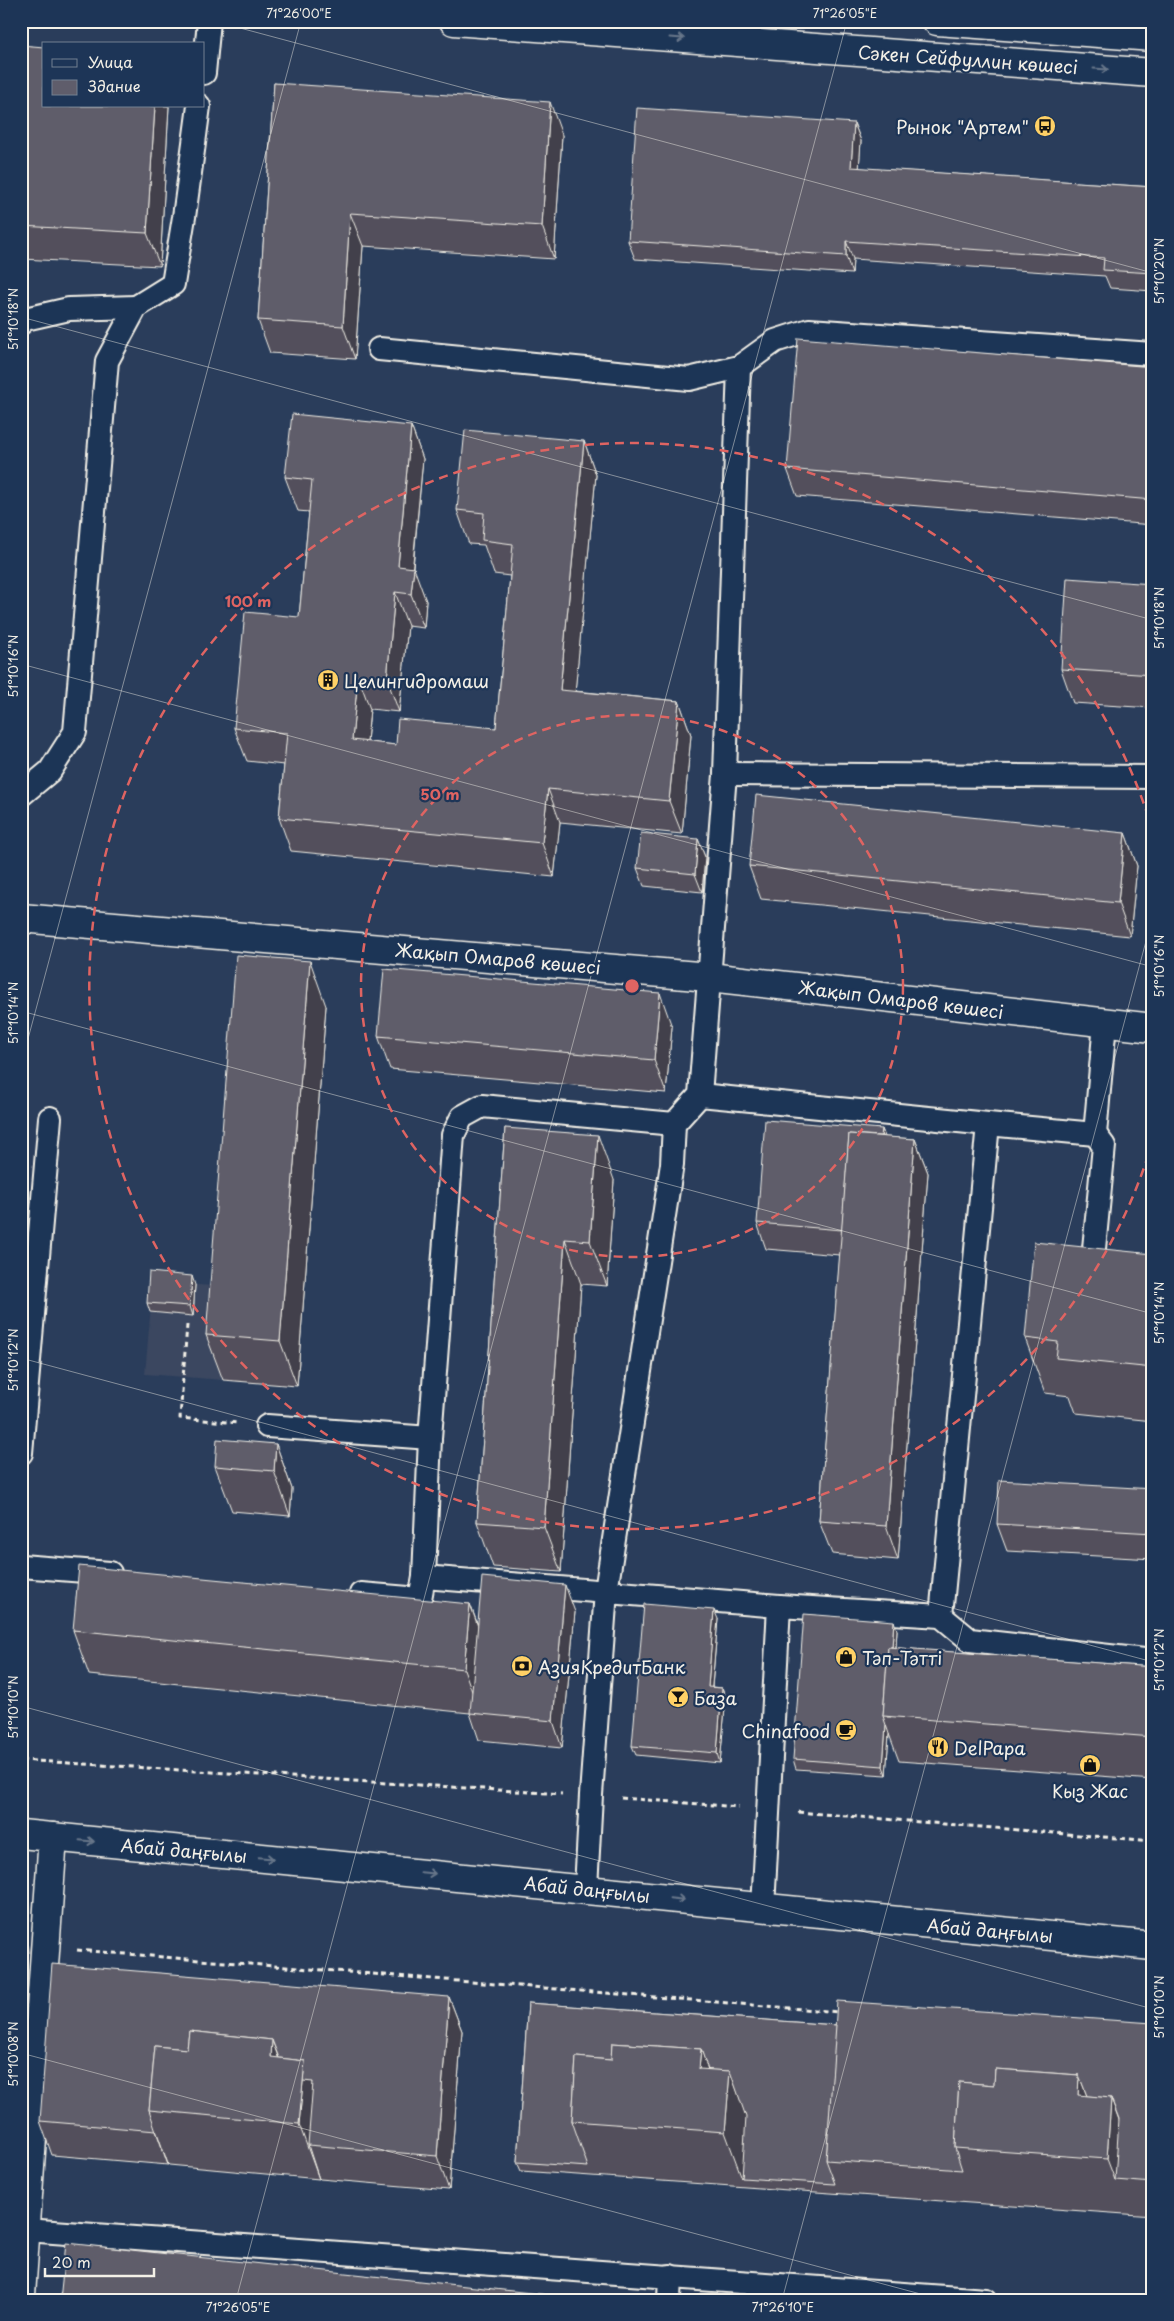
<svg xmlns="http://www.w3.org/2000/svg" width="1174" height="2321" viewBox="0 0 1174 2321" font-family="'Playpen Sans',sans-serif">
<rect width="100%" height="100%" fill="#2a3d5b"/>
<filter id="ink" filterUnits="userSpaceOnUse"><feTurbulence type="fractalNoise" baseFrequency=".02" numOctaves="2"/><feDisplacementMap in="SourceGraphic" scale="10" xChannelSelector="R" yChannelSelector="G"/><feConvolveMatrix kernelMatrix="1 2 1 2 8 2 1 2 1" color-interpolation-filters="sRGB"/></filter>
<g filter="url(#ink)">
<polygon fill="#3a4760" points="153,1282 230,1287 223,1380 145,1374"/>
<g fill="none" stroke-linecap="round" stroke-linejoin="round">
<g stroke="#f4f1e8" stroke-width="26">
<g id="lane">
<polyline points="204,73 209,21"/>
<polyline points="21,323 25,319 69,309 136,307"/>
<polyline points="379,349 689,379 739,367 775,341 809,330 1153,354"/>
<polyline points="725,774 1153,777"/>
<polyline points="21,795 50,771 75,732 107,361 136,307 173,284 184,217 199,106"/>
<polyline points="700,1095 988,1124 941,1616"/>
<polyline points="988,1124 1095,1134 1104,1146 1092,1269"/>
<polyline points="1095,1134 1105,1023"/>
<polyline points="267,1426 430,1438"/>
<polyline points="21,1453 50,1118"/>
<polyline points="21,1566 110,1573"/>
<polyline points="424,1577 779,1606 941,1616 970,1640 1153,1661"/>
<polyline points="361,1594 420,1599 424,1577 430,1438 453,1135 462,1117 482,1106 674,1124"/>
<polyline points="586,1888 591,1795 606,1591 672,1164 674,1124 700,1095 725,774 739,367"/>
<polyline points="763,1908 779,1606"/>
<polyline points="26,2230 986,2300"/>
<polyline points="669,2300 670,2276"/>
</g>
</g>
<g stroke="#f4f1e8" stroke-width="31">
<g id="street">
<polyline points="21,918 709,977 1153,1028"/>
<polyline points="21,2295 53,1837"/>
</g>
</g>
<g stroke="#f4f1e8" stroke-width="31">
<g id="secondary">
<polyline points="454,21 1153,73"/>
<polyline points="937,21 1153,37"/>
<polyline points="21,1834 1153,1946"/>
</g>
</g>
<g stroke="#f4f1e8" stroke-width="3" stroke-dasharray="5 4" stroke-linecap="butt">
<polyline points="187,1325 180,1418 238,1423"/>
<polyline points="21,1760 562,1794"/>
<polyline points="621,1798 739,1807"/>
<polyline points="798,1812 1153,1841"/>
<polyline points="77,1950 839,2012"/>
</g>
<use href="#lane" stroke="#1d3557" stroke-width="22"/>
<use href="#street" stroke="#1d3557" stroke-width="28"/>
<use href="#secondary" stroke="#1d3557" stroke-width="28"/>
</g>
<g fill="#52505c" stroke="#f4f1e8">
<polygon points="21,45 169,106 160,266 21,259"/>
<polygon points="274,83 562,135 554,259 363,246 355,359 270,353 258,320"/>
<polygon points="854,123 861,141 859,168 1153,187 1153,291 1110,288 1105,276 853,259 852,274 635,259 628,241"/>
<polygon points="1153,367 1153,525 797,496 787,469"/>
<polygon points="411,426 423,459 413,568 426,601 424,628 408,626 399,712 370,709 367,742 396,745 496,728 510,576 494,574 484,545 469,544 457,510 584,441 596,475 575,691 679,701 691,735 682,834 560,822 554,877 291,851 279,818 284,765 247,761 234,728 299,617 309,512 298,511 285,477"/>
<polygon points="1153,584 1153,708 1073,703 1061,669"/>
<polygon points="1125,833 1137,866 1130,936 761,899 749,866"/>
<polygon points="698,839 705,857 702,892 644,886 637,868"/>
<polygon points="326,1006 297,1386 223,1380 206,1335"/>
<polygon points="672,1027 666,1093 390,1069 378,1036"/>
<polygon points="505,1128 614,1180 607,1286 581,1284 561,1572 493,1567 477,1522"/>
<polygon points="882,1129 885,1137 915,1139 928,1173 898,1560 832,1554 819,1521 840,1255 766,1249 757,1223"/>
<polygon points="1153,1254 1153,1421 1076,1413 1070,1396 1045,1393 1025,1338"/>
<polygon points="195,1285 193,1316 150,1312 147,1303"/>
<polygon points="276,1444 292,1489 290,1516 232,1511 215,1466"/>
<polygon points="1153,1489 1153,1559 1007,1551 997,1524"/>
<polygon points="470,1604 478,1625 575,1612 562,1748 479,1740 470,1713 89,1675 73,1630"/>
<polygon points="718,1619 712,1687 722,1688 726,1697 720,1763 636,1755 632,1746"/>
<polygon points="897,1630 896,1648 1153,1667 1153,1780 899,1761 889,1734 886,1775 796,1769 793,1759"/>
<polygon points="449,1997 462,2031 449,2190 320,2179 319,2178 319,2179 169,2165 168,2164 168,2165 52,2155 40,2121"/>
<polygon points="528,2003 836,2025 1153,2023 1153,2216 521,2171 517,2162"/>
</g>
<g fill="#42414b" stroke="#f4f1e8">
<polygon points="550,102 562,135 554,259 542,226"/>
<polygon points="155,106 169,106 160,266 147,233"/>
<polygon points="854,123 861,141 858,185 851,167"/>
<polygon points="350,213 363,246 355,359 343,326"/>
<polygon points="846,241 853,259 852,274 846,256"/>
<polygon points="411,426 423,459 410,594 398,566"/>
<polygon points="584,441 596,475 572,724 560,690"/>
<polygon points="414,568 426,601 424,628 411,594"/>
<polygon points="395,592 408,626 399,712 387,679"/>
<polygon points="358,676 370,709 364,774 352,740"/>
<polygon points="679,701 691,735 682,834 669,801"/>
<polygon points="548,789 560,822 554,877 542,843"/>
<polygon points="1125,833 1137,866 1130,936 1118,903"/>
<polygon points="698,839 705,857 702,892 695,874"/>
<polygon points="310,961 326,1006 297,1386 280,1341"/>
<polygon points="660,993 672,1027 666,1093 654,1060"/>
<polygon points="882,1129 891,1155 881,1142"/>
<polygon points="598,1135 614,1180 607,1286 590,1241"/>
<polygon points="915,1139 928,1173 898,1560 886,1526"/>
<polygon points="565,1239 581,1284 561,1572 544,1527"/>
<polygon points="192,1276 195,1285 193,1316 190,1306"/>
<polygon points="276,1444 292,1489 290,1516 274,1471"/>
<polygon points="565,1585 575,1612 562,1748 553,1721"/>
<polygon points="470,1604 486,1649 480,1714 464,1669"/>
<polygon points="714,1610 718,1619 711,1696 708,1687"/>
<polygon points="894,1621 897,1630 891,1717 887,1717"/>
<polygon points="722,1688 726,1697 720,1763 717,1753"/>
<polygon points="886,1725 889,1734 886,1775 883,1766"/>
<polygon points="449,1997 462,2031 449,2190 437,2156"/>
<polygon points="272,2040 286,2079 271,2057"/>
<polygon points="701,2049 721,2104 699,2069"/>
<polygon points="305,2061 325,2115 308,2145 319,2179 299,2124"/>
<polygon points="730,2071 750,2126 742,2178 725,2132"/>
<polygon points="1079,2075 1095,2117 1078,2095"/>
<polygon points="1111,2098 1131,2153 1115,2180 1107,2159"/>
<polygon points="156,2130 168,2164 168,2165 156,2131"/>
</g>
<g fill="#5f5d6b" stroke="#f4f1e8">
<polygon points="21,45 44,47 44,106 155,106 147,233 21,226"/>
<polygon points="274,83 550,102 542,226 350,213 343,326 258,320"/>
<polygon points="637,108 854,123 851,167 1153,187 1153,273 1103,270 1104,258 846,241 846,256 628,241"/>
<polygon points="798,338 1153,367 1153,500 787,469"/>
<polygon points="292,414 411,426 398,566 414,568 411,594 395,592 387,679 358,676 352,740 396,745 398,719 496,728 513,544 482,540 484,513 457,510 465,430 584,441 560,690 679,701 669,801 548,789 542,843 279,818 287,733 234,728 245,612 299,617 312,480 285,477"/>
<polygon points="1067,578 1153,584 1153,675 1061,669"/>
<polygon points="756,795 1125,833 1118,903 749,866"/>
<polygon points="641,833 698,839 695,874 637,868"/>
<polygon points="236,955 310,961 280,1341 206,1335"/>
<polygon points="384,969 660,993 654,1060 378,1036"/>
<polygon points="765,1120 882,1129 881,1136 849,1134 842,1230 757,1223"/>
<polygon points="505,1128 598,1135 590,1241 565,1239 544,1527 477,1522"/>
<polygon points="849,1134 915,1139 886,1526 819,1521"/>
<polygon points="1034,1242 1153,1254 1153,1368 1056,1358 1058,1342 1025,1338"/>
<polygon points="149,1272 192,1276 190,1306 147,1303"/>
<polygon points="217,1439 276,1444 274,1471 215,1466"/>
<polygon points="999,1480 1153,1489 1153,1533 997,1524"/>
<polygon points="79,1566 470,1604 464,1669 73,1630"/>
<polygon points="482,1577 565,1585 553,1721 470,1713"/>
<polygon points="644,1604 714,1610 708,1687 722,1688 717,1753 632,1746"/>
<polygon points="804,1614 894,1621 892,1647 888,1647 883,1716 886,1725 883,1766 793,1759"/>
<polygon points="888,1647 1153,1667 1153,1737 883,1716"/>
<polygon points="52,1964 449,1997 437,2156 308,2145 313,2082 303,2081 305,2061 279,2058 272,2040 189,2031 187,2049 155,2046 149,2110 156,2131 40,2121"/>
<polygon points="837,2001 1153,2023 1153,2183 1115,2180 1119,2119 1111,2098 1087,2096 1079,2075 995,2069 994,2085 959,2082 955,2148 962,2170 826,2160"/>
<polygon points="528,2003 836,2025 826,2160 835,2184 742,2178 746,2117 730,2071 708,2070 701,2049 612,2043 611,2060 576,2057 572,2121 588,2167 517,2162"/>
<polygon points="189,2031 272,2040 271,2057 305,2061 299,2124 149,2110 155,2046 187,2049"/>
<polygon points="612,2043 701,2049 699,2069 730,2071 725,2132 572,2121 576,2057 611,2060"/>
<polygon points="995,2069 1079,2075 1078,2095 1111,2098 1107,2159 955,2148 959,2082 994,2085"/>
<polygon points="66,2243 587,2299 587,2300 60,2300"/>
</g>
<defs><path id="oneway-shaft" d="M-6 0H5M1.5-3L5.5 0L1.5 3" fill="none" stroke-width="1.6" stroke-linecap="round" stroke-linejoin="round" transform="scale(1.25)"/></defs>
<g stroke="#68778a">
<use href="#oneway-shaft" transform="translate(677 38) rotate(4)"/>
<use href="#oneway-shaft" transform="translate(1101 69) rotate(4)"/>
<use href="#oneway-shaft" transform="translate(87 1841) rotate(5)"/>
<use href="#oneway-shaft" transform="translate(266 1858) rotate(5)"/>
<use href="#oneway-shaft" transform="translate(428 1873) rotate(5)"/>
<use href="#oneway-shaft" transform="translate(677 1899) rotate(6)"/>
</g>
</g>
<path fill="none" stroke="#f4f1e8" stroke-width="1" stroke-opacity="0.45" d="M214,21L1153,273M21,317L1153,620M21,664L1153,967M21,1011L1153,1314M21,1065L301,21M21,1358L1153,1662M21,1706L1153,2009M21,2053L943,2300M236,2300L847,21M782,2300L1153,915"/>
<g fill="none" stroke="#df6462" stroke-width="2.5" stroke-dasharray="9 6">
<circle cx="632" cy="986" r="271"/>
<path d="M1153 1140A543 543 0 1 1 1153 832"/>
</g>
<defs>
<g id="bus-disc" transform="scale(1.125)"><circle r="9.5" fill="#ffd166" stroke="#1d3557"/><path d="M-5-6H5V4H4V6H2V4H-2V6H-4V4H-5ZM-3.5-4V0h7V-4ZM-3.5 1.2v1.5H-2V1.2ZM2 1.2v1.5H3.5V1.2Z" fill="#111"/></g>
<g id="building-disc" transform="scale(1.125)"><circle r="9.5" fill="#ffd166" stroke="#1d3557"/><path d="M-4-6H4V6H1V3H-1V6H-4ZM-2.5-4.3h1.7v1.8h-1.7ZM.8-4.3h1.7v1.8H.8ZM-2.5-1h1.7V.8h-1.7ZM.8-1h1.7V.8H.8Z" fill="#111"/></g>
<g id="shop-disc" transform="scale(1.125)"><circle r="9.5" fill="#ffd166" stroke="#1d3557"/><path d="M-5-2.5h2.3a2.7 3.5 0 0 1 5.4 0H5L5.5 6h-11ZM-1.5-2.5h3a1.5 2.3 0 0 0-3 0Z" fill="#111"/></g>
<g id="bank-disc" transform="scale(1.125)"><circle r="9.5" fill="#ffd166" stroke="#1d3557"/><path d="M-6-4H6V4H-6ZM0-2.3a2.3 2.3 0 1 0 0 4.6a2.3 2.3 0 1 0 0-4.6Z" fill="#111"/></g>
<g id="bar-disc" transform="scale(1.125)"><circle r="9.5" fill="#ffd166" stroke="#1d3557"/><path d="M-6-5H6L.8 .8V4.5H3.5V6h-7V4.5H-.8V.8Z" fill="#111"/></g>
<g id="cafe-disc" transform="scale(1.125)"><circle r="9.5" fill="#ffd166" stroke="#1d3557"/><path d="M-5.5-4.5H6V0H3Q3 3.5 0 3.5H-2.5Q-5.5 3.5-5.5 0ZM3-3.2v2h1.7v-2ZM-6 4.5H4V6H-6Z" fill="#111"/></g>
<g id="restaurant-disc" transform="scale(1.125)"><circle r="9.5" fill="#ffd166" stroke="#1d3557"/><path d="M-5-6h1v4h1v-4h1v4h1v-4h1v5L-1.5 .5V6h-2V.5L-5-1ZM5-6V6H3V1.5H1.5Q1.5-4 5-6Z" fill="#111"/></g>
</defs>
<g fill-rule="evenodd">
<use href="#bus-disc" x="1045" y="126"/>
<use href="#building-disc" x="328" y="680"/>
<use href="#shop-disc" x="846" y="1657"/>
<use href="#bank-disc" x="522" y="1666"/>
<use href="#bar-disc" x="678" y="1697"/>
<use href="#cafe-disc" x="846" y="1730"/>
<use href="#restaurant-disc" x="938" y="1747"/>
<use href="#shop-disc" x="1090" y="1765"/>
</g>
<g text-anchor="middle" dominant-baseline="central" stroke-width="4.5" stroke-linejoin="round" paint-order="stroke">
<g font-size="18" fill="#f4f1e8" stroke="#1d3557">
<text transform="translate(968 59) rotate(4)">Сәкен Сейфуллин көшесі</text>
<text transform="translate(498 958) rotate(5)">Жақып Омаров көшесі</text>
<text transform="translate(901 999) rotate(7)">Жақып Омаров көшесі</text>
<text transform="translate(184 1850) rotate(5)">Абай даңғылы</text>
<text transform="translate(587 1889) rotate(6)">Абай даңғылы</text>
<text transform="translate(990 1930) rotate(5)">Абай даңғылы</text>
</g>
<g font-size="18" fill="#f4f1e8" stroke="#1d3557" text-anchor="start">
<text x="1029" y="126" text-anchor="end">Рынок "Артем"</text>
<text x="344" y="680">Целингидромаш</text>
<text x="862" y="1657">Тәп-Тәтті</text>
<text x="538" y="1666">АзияКредитБанк</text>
<text x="694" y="1697">База</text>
<text x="830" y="1730" text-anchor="end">Chinafood</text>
<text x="954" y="1747">DelPapa</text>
<text x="1090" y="1790" text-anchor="middle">Кыз Жас</text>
</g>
</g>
<circle cx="632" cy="986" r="8" fill="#df6462" stroke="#1d3557" stroke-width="2.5"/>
<g font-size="15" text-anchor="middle" font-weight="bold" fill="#df6462" stroke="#1d3557" stroke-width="4.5" stroke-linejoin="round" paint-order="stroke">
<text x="248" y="607">100 m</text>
<text x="440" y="800">50 m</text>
</g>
<rect width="1174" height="2321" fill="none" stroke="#1d3557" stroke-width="55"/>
<rect x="42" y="42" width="162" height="65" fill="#1d3557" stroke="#738091"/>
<rect x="52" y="59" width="25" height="8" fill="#1d3557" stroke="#738091"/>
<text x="88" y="68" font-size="15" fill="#f4f1e8">Улица</text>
<rect x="52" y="80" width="25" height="15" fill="#5f5d6b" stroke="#738091"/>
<text x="88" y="92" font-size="15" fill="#f4f1e8">Здание</text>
<path d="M45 2268v8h109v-8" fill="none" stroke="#f4f1e8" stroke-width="2.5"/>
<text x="52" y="2268" font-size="15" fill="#f4f1e8" stroke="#1d3557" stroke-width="4" paint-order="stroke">20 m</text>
<rect x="28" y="28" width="1118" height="2266" fill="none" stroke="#f4f1e8" stroke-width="2"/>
<g font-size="12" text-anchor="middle" fill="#f4f1e8">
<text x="299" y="18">71°26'00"E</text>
<text x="845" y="18">71°26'05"E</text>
<text transform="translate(1160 271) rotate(-90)" y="4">51°10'20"N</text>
<text transform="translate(14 319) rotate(-90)" y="4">51°10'18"N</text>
<text transform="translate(1160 618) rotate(-90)" y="4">51°10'18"N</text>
<text transform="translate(14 666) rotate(-90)" y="4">51°10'16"N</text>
<text transform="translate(1160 966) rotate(-90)" y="4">51°10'16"N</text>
<text transform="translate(14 1013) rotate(-90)" y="4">51°10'14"N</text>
<text transform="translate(1160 1313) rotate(-90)" y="4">51°10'14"N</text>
<text transform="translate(14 1360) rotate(-90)" y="4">51°10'12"N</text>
<text transform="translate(1160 1660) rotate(-90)" y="4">51°10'12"N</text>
<text transform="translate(14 1707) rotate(-90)" y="4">51°10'10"N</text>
<text transform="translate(1160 2007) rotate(-90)" y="4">51°10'10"N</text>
<text transform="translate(14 2054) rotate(-90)" y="4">51°10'08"N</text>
<text x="238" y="2312">71°26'05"E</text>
<text x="783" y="2312">71°26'10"E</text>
</g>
</svg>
